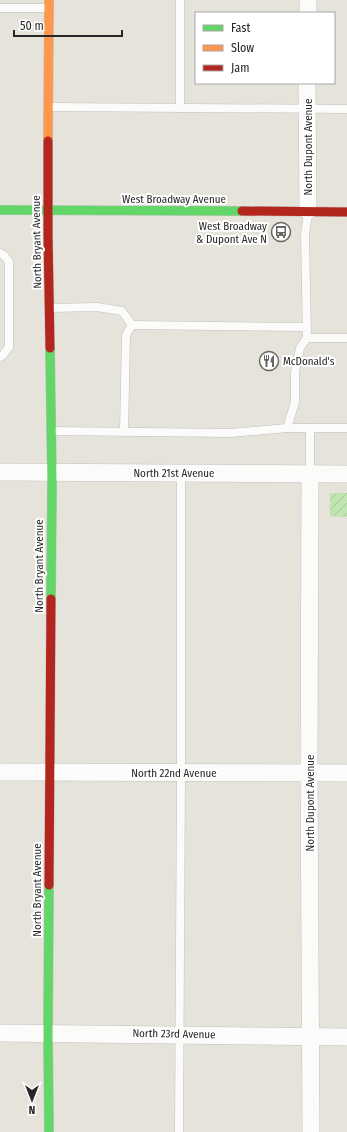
<svg xmlns="http://www.w3.org/2000/svg" width="347" height="1132" viewBox="0 0 347 1132" font-family="'Fira Sans Condensed',sans-serif">
<defs>
<pattern id="garden-furrows" width="10" height="10" patternUnits="userSpaceOnUse"><rect width="10" height="10" fill="#c1e5b0"/><path d="M-1 1l2-2M0 10L10 0M9 11l2-2" fill="none" stroke="#a6c497"/></pattern>
</defs>
<rect width="100%" height="100%" fill="#e6e3db"/>
<polygon fill="url(#garden-furrows)" points="330,493 347,493 347,517 330,516"/>
<g fill="none" stroke-linecap="round" stroke-linejoin="round">
<g stroke="#c2c1c2" stroke-width="9">
<g id="lane">
<polyline points="180,0 180,108"/>
<polyline points="0,8 48,8"/>
<polyline points="50,107 347,109"/>
<polyline points="308,213 305,235 307,338 347,338"/>
<polyline points="0,253 4,255 9,262 9,347 2,356 0,357"/>
<polyline points="51,308 97,307 122,311 132,325 126,335 124,432"/>
<polyline points="132,325 307,327"/>
<polyline points="307,338 300,348 295,372 295,402 287,428 310,428 310,474"/>
<polyline points="310,428 347,428"/>
<polyline points="52,431 231,433 287,428"/>
<polyline points="179,1132 181,773 181,473"/>
</g>
</g>
<g stroke="#c2c1c2" stroke-width="18">
<g id="street">
<polyline points="308,13 308,0"/>
<polyline points="307,83 308,211"/>
<polyline points="0,472 347,474"/>
<polyline points="310,474 309,773 311,1132"/>
<polyline points="0,772 347,773"/>
<polyline points="0,1033 347,1037"/>
</g>
</g>
<g stroke="#c2c1c2" stroke-width="10">
<g id="fast">
<polyline points="0,210 242,211"/>
<polyline points="50,348 52,484 51,599"/>
<polyline points="49,1132 48,1033 49,885"/>
</g>
</g>
<g stroke="#c2c1c2" stroke-width="10">
<polyline id="slow" points="48,141 49,0"/>
</g>
<g stroke="#c2c1c2" stroke-width="10">
<g id="jam">
<polyline points="48,141 48,235 50,348"/>
<polyline points="242,211 347,212"/>
<polyline points="49,885 51,599"/>
</g>
</g>
<use href="#lane" stroke="#fbfbfa" stroke-width="8"/>
<use href="#street" stroke="#fbfbfa" stroke-width="17"/>
<use href="#fast" stroke="#63d668" stroke-width="9"/>
<use href="#slow" stroke="#ff974d" stroke-width="9"/>
<use href="#jam" stroke="#b3261e" stroke-width="9"/>
</g>
<defs>
<g id="bus-ring" transform="scale(1)"><circle r="9.5" fill="#fff" stroke="#696865" stroke-width="1.5"/><path d="M-5-6H5V4H4V6H2V4H-2V6H-4V4H-5ZM-3.5-4V0h7V-4ZM-3.5 1.2v1.5H-2V1.2ZM2 1.2v1.5H3.5V1.2Z" fill="#696865"/></g>
<g id="restaurant-ring" transform="scale(1)"><circle r="9.5" fill="#fff" stroke="#696865" stroke-width="1.5"/><path d="M-5-6h1v4h1v-4h1v4h1v-4h1v5L-1.5 .5V6h-2V.5L-5-1ZM5-6V6H3V1.5H1.5Q1.5-4 5-6Z" fill="#696865"/></g>
</defs>
<g fill-rule="evenodd">
<use href="#bus-ring" x="281" y="232"/>
<use href="#restaurant-ring" x="269" y="361"/>
</g>
<g text-anchor="middle" dominant-baseline="central" stroke-width="4" stroke-linejoin="round" paint-order="stroke">
<g font-size="11" fill="#262626" stroke="#fff">
<text transform="translate(308 147) rotate(-90)">North Dupont Avenue</text>
<text x="174" y="199">West Broadway Avenue</text>
<text transform="translate(37 242) rotate(-91)">North Bryant Avenue</text>
<text x="174" y="473">North 21st Avenue</text>
<text transform="translate(39 566) rotate(-90)">North Bryant Avenue</text>
<text x="174" y="773">North 22nd Avenue</text>
<text transform="translate(310 803) rotate(-90)">North Dupont Avenue</text>
<text transform="translate(37 890) rotate(-90)">North Bryant Avenue</text>
<text transform="translate(174 1034) rotate(1)">North 23rd Avenue</text>
</g>
<g font-size="11" fill="#262626" stroke="#fff" text-anchor="end">
<text x="267" y="226">West Broadway<tspan x="267" dy="13">&amp; Dupont Ave N</tspan></text>
<text x="283" y="361" text-anchor="start">McDonald's</text>
</g>
</g>
<rect x="195" y="12" width="140" height="72" fill="#ffffff" stroke="#a8a8a8"/>
<rect x="203" y="25" width="20" height="6" fill="#63d668" stroke="#a8a8a8"/>
<text x="231" y="32" font-size="12" fill="#262626">Fast</text>
<rect x="203" y="45" width="20" height="6" fill="#ff974d" stroke="#a8a8a8"/>
<text x="231" y="52" font-size="12" fill="#262626">Slow</text>
<rect x="203" y="65" width="20" height="6" fill="#b3261e" stroke="#a8a8a8"/>
<text x="231" y="72" font-size="12" fill="#262626">Jam</text>
<g transform="translate(32 1100) rotate(180)" stroke="#ffffff" stroke-width="3" paint-order="stroke">
<path d="M0-3L7 15L0 10L-7 15Z" fill="#262626"/>
<text y="-6" font-size="11" font-weight="bold" text-anchor="middle" fill="#262626">N</text>
</g>
<path d="M14 30v6h108v-6" fill="none" stroke="#262626" stroke-width="2"/>
<text x="20" y="30" font-size="12" fill="#262626" stroke="#ffffff" stroke-width="3" paint-order="stroke">50 m</text>
</svg>
